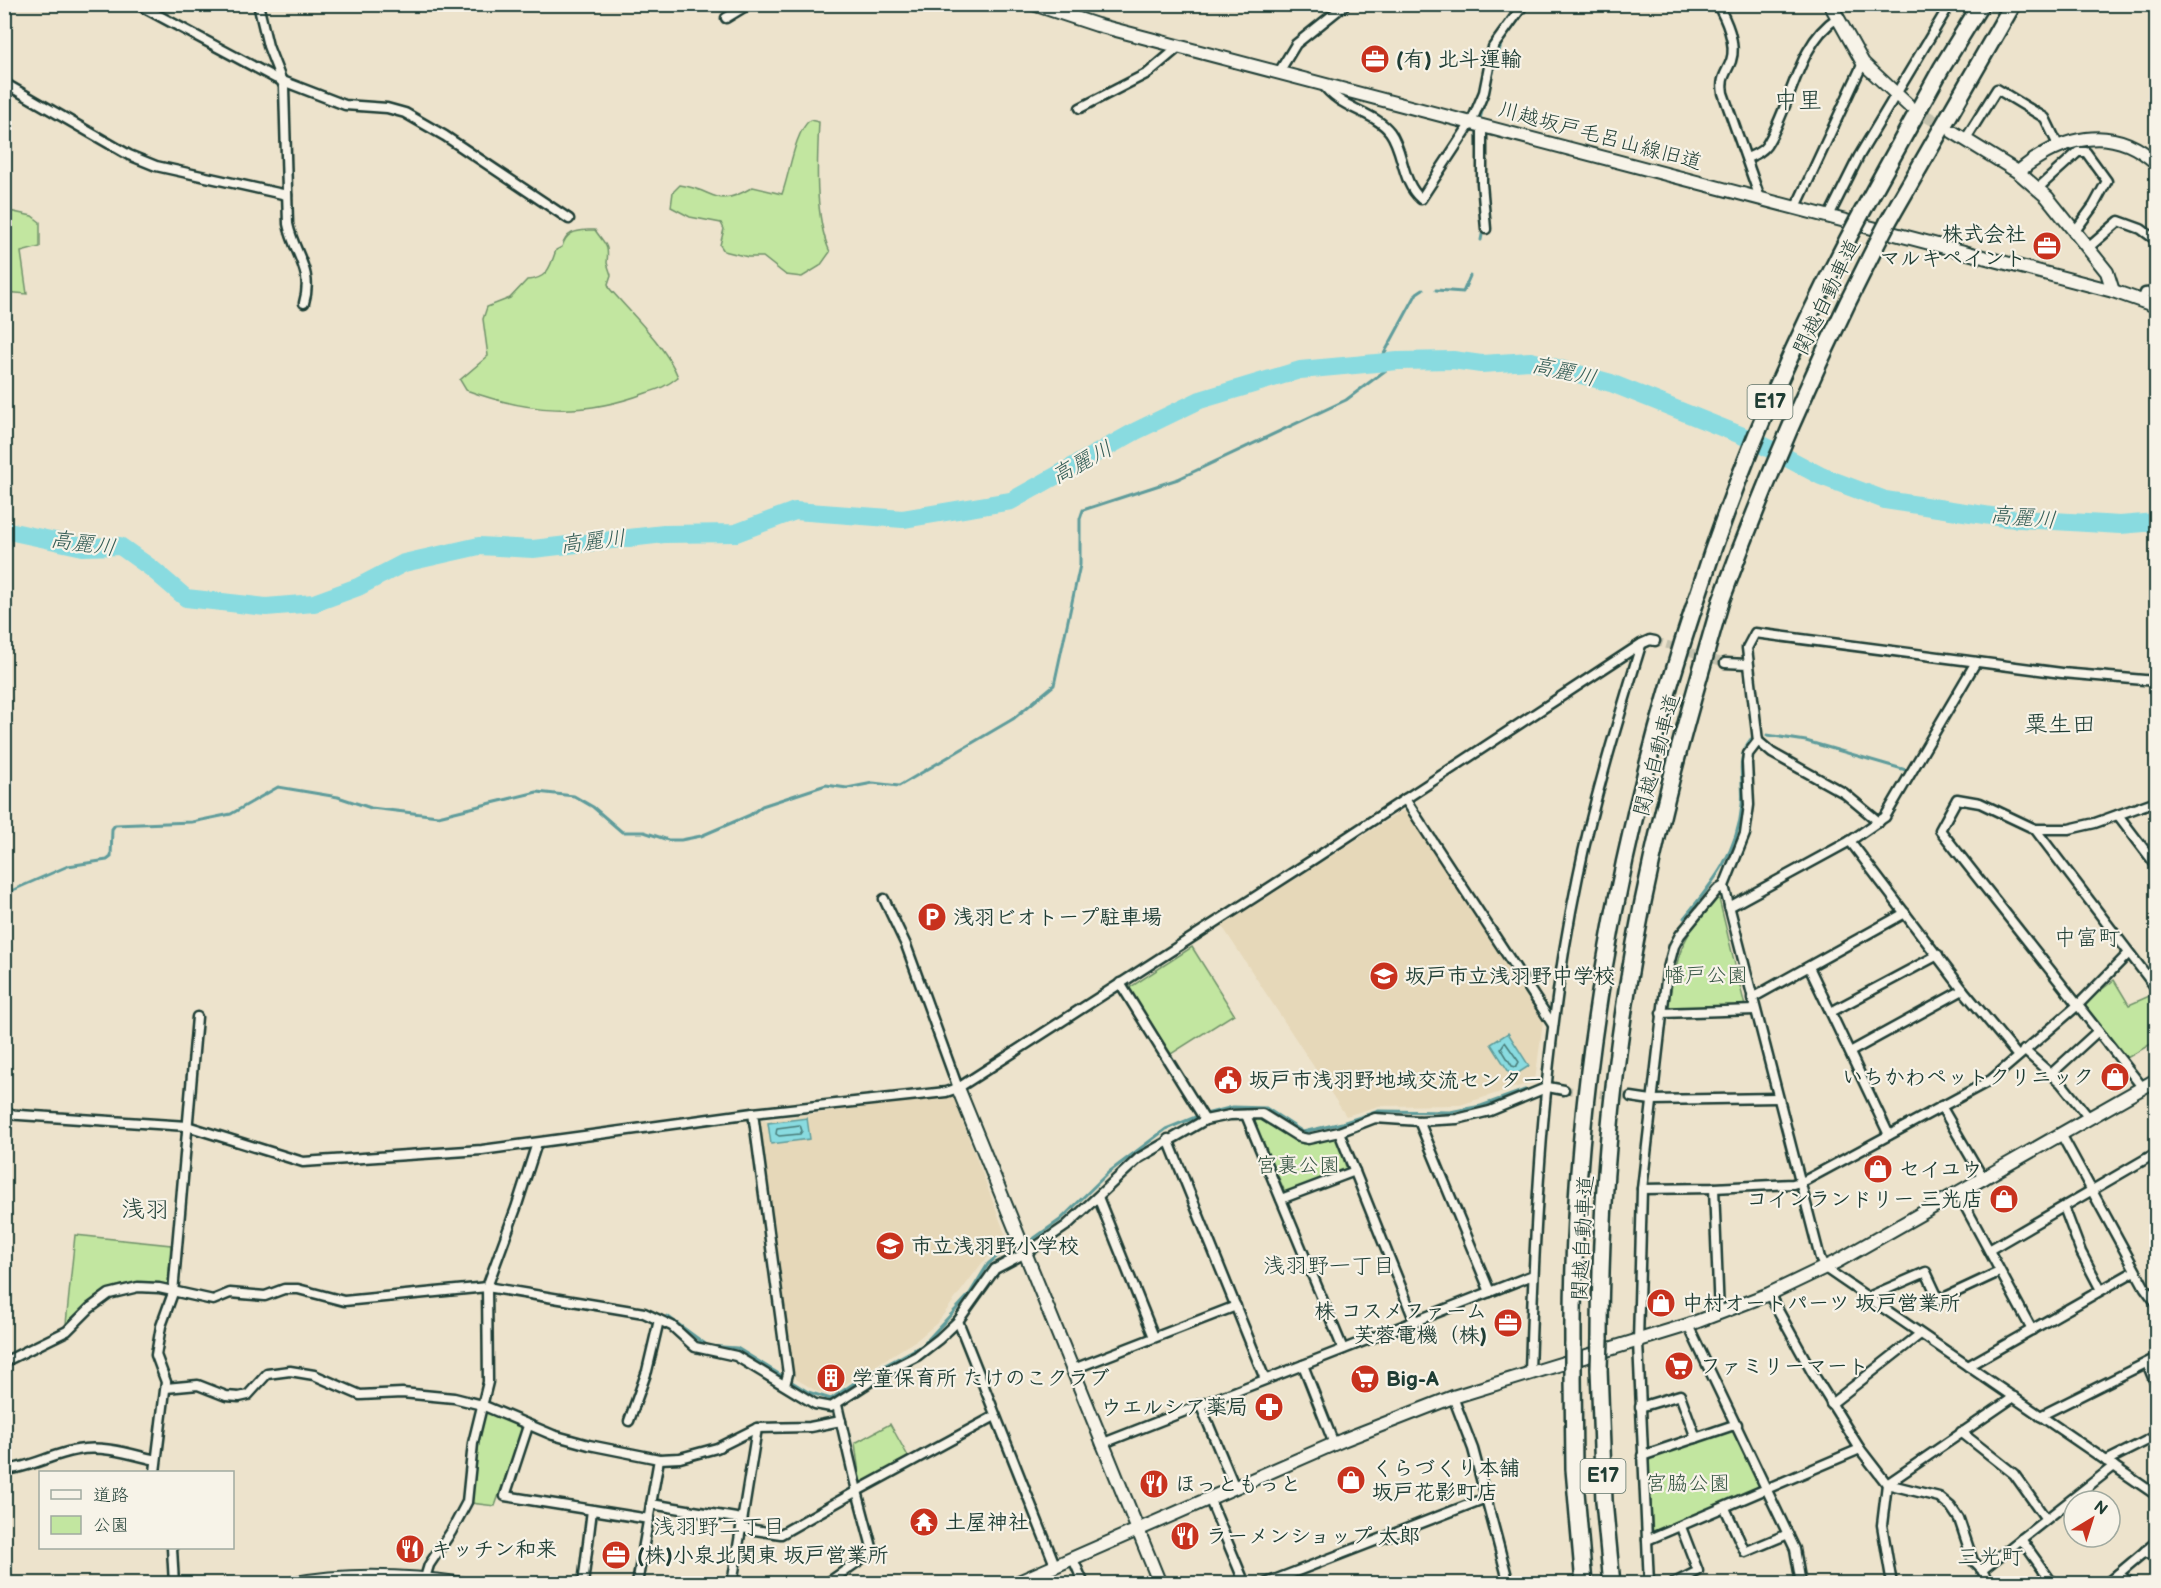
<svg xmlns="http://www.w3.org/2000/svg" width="2161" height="1588" viewBox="0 0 2161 1588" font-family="'Balsamiq Sans','Klee One',sans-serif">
<rect width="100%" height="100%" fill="#ede3cc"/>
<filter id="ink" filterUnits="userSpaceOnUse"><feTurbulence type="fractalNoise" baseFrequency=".0167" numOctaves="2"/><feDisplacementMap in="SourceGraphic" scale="12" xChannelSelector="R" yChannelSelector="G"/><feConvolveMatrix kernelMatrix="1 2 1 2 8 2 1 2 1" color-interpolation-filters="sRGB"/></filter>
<g filter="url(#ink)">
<g fill="#e6d8b9">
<polygon points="1402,811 1407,812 1543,1022 1535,1081 1460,1105 1379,1106 1346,1116 1222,926"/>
<polygon points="953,1096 1009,1244 999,1248 982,1263 937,1323 918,1339 830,1394 818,1392 796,1379 791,1367 759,1121"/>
</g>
<g fill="#c2e6a0" stroke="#70926a" stroke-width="1.5">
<path d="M810,120L819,122C817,160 814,217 830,252L820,266L802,277L786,275L763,257H748L724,251L720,245L724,229L721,223L690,217L671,207L673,192L680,185C717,190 713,210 753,187L782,194C790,173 794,133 810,120Z"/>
<polygon points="5,210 32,216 40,222 40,247 21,252 27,294 5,292"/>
<path d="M588,230H595C606,246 609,244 607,263L611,275L608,284L610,289C632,314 667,348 678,377C667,386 659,389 646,393C582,417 529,413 466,390L460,380L488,356L483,319L487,307L510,298L527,280C547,279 550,268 556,250L562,247C566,232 575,231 588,230Z"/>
<path d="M1714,897L1719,899L1745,1006L1670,1009L1668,1007C1677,953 1681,940 1714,897Z"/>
<polygon points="1192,947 1234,1014 1171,1054 1129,988"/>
<polygon points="2114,980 2129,1005 2154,994 2156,997 2156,1041 2127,1058 2086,1007 2086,1002"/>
<polygon points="1257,1119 1265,1120 1303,1144 1333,1137 1337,1139 1347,1170 1286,1194 1254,1123"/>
<path d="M75,1235L171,1245L168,1284C115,1279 102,1288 66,1324Z"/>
<polygon points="486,1411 521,1427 522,1430 495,1506 471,1503 483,1412"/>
<polygon points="890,1424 909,1458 864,1483 860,1481 855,1443"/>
<polygon points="1732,1431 1736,1432 1762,1486 1761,1489 1653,1534 1648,1462 1651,1458"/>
</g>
<g fill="#89dbe0" stroke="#5f9c9b" stroke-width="1.5">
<polygon points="1508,1033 1529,1066 1512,1077 1491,1044"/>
<polygon points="807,1118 810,1139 771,1144 768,1123"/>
</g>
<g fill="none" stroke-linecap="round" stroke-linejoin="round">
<g stroke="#497c79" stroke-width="1.5">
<polygon points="1505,1042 1519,1062 1516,1067 1512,1066 1501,1048"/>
<polygon points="800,1125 802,1131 800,1134 779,1136 776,1134 777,1128"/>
</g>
<g stroke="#5f9c9b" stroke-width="3">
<polyline points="1479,122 1501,44 1530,4"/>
<polyline points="1477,129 1478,170"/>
<polyline points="1478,182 1480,209"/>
<polyline points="1481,240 1483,230"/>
<polyline points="1436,290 1463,292 1470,276"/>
<polyline points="1379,363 1417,293 1423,289"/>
<polyline points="1767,735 1806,741 1906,770"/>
<polyline points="4,894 68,866 107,860 111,857 112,829 115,825 192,822 231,814 278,787 338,797 371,808 438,816 537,792 574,796 593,807 622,832 644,832 668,840 681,840 701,836 750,815 762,806 826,785 847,788 873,783 899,786 1013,719 1054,685 1080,565 1080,519 1083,510 1178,479 1346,400 1398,361"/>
<path d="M1684,918C1713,883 1738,852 1742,805C1745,780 1734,760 1751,739"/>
<polyline points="1026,1244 1060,1220 1109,1172 1166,1129 1198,1116 1233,1107 1266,1108 1303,1132 1342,1123 1379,1111 1450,1112 1481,1106 1525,1090"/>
<polyline points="667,1316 708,1346 737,1348 808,1392 831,1399 863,1377 923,1345 969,1295 988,1264 1001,1253 1019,1246"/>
</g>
<polyline stroke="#89dbe0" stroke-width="18" points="4,530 83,547 120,546 151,568 186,598 266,607 314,603 358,587 404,563 479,546 533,549 664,534 736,533 795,511 903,519 1011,501 1136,431 1200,400 1300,370 1398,361 1453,360 1481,364 1531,361 1611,383 1753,440 1821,476 1885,500 2004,518 2120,525 2156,522"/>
<g stroke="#c4c2ae" stroke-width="8" stroke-dasharray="8 4" stroke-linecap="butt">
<polyline points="1655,641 1725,663"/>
<polyline points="1564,1090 1631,1097"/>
</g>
<polyline stroke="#c4c2ae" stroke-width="12" stroke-dasharray="12 6" stroke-linecap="butt" points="1911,107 1950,130"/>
<g stroke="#1f3d34" stroke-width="13">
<g id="street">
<polyline points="137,4 275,78 345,105 387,108 405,113 445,136 569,219"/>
<path d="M258,4L268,46L284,87L288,224C294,254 314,270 304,303"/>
<path d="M1717,4C1726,19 1737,44 1731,61C1726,74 1720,78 1723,93L1760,198"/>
<polyline points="726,18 749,4"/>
<polyline points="1279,72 1296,44 1346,4"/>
<polyline points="4,83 129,155 156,166 287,195"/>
<path d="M1322,83C1339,109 1374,111 1390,132C1404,151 1401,182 1421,199L1471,123L1484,92L1493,47L1524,4"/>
<polyline points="1080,108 1148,73 1180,46"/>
<polyline points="1482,125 1482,183 1486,229"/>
<polyline points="1965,140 1997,89 2045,118 2058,145"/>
<path d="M1747,158C1754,155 1762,152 1766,146C1792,106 1796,45 1837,18"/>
<polyline points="2037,189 2078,152 2086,152 2107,181 2094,205 2075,231"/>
<polyline points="1796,207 1863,63"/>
<polyline points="1829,216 1859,156 1950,4"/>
<polyline points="2088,248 2119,221 2141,229 2156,240"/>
<polyline points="2142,300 2145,293 2156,292"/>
<polyline points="1725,663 1748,664"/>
<polyline points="2156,681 2062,673 1755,633 1747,648 1758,741 1748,754 1747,763 1749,805 1745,834 1724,886 1820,1258 1825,1268 2156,1495"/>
<polyline points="1758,741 1772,753 1844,793 1879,822"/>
<polyline points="1405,799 1553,1025"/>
<polyline points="2118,815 2156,865"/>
<polyline points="2035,829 2156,988"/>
<polyline points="1850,841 1963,990 2017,1055"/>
<polyline points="884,899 906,945 958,1088"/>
<polyline points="1729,907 1850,841 1885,817 1976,662"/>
<polyline points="1809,967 1889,1135"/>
<polyline points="1120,983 1205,1120"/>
<polyline points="1752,998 1905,913"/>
<polyline points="1831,1012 1938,955"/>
<polyline points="1661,1013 1755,1010"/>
<polyline points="2024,1050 2061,1083 2089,1118"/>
<polyline points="1850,1052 1963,990"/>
<polyline points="2051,1074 2098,1031"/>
<polyline points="2143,1088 1940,830 1957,799 1980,803 2035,829 2069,829 2095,823 2156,801"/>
<polyline points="1631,1097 1651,1100 1778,1098"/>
<polyline points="1941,1106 1984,1180"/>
<polyline points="753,1113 788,1374 785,1385"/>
<polyline points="4,1114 187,1126 303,1162 482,1150 753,1113 946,1092 958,1088 1314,859 1641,644 1650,640 1655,641"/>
<polyline points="1246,1115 1343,1349"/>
<polyline points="1419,1121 1490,1292"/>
<polyline points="1339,1132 1415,1322"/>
<polyline points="2061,1134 2145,1288 2156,1303"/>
<polyline points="1168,1139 1265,1379"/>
<polyline points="1714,1188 1719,1314"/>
<polyline points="1642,1189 1714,1188 1793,1184 1806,1180 1991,1080 2078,1005 2128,954"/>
<polyline points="1959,1195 2032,1330"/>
<polyline points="1098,1197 1154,1337"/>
<polyline points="1281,1199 1355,1171"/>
<polyline points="2064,1207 2081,1252 2101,1290"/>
<polyline points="1989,1250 2156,1153"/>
<polyline points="1769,1294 1812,1372 1860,1449 1887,1484 1939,1497 1951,1507 1959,1519 1973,1561 1982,1570 1989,1584"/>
<polyline points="1866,1298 1926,1272 1939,1300 1999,1272"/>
<polyline points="958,1321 1055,1565"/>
<polyline points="1688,1325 1795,1549 1801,1584"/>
<polyline points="4,1362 67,1331 90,1308 109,1294 138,1287 159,1288 213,1300 230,1293 265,1296 284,1289 298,1289 344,1301 487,1287 644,1313 672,1326 695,1347 736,1356 815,1404 831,1407 882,1374 917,1356 939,1339 958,1321 995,1269 1031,1250 1066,1226 1139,1158 1205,1120 1230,1115 1262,1114 1299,1137 1308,1139 1339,1132 1375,1118 1419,1121 1457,1119 1490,1111 1548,1087 1564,1090"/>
<polyline points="2147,1363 2156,1385"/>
<polyline points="1303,1365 1334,1444"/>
<polyline points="1968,1366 2135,1271"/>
<polyline points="1071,1370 1236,1306"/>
<path d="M1530,1372C1535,1207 1544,1038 1578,876C1594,798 1618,721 1641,645"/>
<polyline points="166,1388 198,1385 226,1396 239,1397 248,1395 267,1374 290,1371 314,1375 360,1395 402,1393 454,1398 482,1405 553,1435 589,1445 659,1459 680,1458 717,1448 757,1428 810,1427 841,1421"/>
<polyline points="1453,1397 1473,1449 1509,1584"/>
<polyline points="1200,1404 1235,1488"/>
<polyline points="1831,1404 1919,1335"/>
<polyline points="837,1405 857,1491 995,1416"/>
<polyline points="1640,1407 1680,1395 1696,1438"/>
<polyline points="2040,1416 2156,1358"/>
<polyline points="629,1421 647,1371 659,1320"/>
<polyline points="528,1426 505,1496 649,1519"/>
<polyline points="757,1428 741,1528 781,1534 857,1491 873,1551 826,1584"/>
<polyline points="1961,1432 2014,1474 2046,1519"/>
<polyline points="1101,1444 1533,1275"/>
<polyline points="1642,1456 1737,1424"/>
<polyline points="2106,1461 2156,1436"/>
<path d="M4,1470C30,1468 52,1454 77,1450C103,1445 130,1454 156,1460"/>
<polyline points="155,1472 166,1382 156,1355 161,1326 173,1293 197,1017"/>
<polyline points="1210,1500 1245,1584"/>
<polyline points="651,1504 742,1519"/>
<polyline points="1725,1508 1745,1552 1788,1534"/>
<polyline points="2021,1539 2053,1584"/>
<polyline points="1647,1540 1860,1449"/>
<polyline points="172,1548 174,1584"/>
<polyline points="2145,1551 2156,1559"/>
<polyline points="1073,1559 1084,1584"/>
<polyline points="1982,1570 2114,1466"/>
<polyline points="2118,1574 2132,1584"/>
<polyline points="425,1578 429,1565 451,1532 467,1502 473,1443 488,1382 487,1287 516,1208 537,1143"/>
<polyline points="583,1584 592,1510"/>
<polyline points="637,1584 659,1459"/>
<polyline points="732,1584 741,1528"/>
<polyline points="1264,1584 1486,1498"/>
<polyline points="1649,1584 1638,1342 1642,1189 1667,972 1674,946 1680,935 1717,890 1724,886"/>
<polyline points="1672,1584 1698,1571 1681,1527"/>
<polyline points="1892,1584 1882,1525 1887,1484 2014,1397"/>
<polyline points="2106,1584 2156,1542"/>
</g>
</g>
<g stroke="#1f3d34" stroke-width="16">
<g id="secondary">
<polyline points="1033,4 1097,25 2113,291 2156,306"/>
<polyline points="1830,4 1863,63 1908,105"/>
<polyline points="1953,132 2018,172 2047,197 2107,272 2113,291"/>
<path d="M2018,172C2060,137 2112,122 2156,163"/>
<polyline points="958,1088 1160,1584"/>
<polyline points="1014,1584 1343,1440 1453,1397 1688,1325 1769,1294 1838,1261 2156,1080"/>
</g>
</g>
<g stroke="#1f3d34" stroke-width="16">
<path id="primary" d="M289,1584C348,1573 405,1575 464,1584"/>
</g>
<g stroke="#1f3d34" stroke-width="20">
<g id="highway">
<polyline points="1861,214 1941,69 1981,4"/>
<polyline points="1888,222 2013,4"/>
<path d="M1600,1339C1600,1180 1617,1015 1652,860C1671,773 1696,687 1721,601"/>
<path d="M1573,1345C1571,1092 1617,838 1697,598"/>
<polyline points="1599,1368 1604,1501 1612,1584"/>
<polyline points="1573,1374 1574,1469 1584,1584"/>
</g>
</g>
<use href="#street" stroke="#f7f3e8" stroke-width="8"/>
<use href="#secondary" stroke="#f7f3e8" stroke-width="12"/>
<use href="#primary" stroke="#f7f3e8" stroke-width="12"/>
<use href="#highway" stroke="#f7f3e8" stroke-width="15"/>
<g stroke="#1f3d34" stroke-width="20" stroke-linecap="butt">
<g id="highway-bridge">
<path d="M1697,598C1739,465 1795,337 1861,214"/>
<path d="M1721,601C1769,470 1824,345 1888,222"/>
<polyline points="1573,1345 1573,1374"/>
<polyline points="1599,1368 1600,1339"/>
</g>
</g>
<use href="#highway-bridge" stroke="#f7f3e8" stroke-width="15"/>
</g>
</g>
<defs>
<g id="office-disc" transform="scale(1.5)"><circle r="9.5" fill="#c8321e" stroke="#f7f3e8"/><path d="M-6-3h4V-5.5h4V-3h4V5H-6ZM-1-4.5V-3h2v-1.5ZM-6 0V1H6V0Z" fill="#fff"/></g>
<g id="parking-disc" transform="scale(1.5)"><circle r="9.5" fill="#c8321e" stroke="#f7f3e8"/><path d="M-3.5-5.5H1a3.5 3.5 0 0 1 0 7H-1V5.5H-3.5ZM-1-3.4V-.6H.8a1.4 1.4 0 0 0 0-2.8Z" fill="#fff"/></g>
<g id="school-disc" transform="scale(1.5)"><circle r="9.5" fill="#c8321e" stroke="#f7f3e8"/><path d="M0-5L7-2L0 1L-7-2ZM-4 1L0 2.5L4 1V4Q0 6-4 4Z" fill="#fff"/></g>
<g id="shop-disc" transform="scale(1.5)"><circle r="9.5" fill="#c8321e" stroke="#f7f3e8"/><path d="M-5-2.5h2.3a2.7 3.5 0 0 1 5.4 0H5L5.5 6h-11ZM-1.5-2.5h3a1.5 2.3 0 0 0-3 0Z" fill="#fff"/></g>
<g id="civic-disc" transform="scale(1.5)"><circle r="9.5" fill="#c8321e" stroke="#f7f3e8"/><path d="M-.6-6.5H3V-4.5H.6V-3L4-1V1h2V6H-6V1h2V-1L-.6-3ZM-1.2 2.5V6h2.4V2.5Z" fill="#fff"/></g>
<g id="supermarket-disc" transform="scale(1.5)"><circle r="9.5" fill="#c8321e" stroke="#f7f3e8"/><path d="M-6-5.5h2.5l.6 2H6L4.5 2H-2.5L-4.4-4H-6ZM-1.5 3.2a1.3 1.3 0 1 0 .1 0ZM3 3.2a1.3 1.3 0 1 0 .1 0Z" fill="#fff"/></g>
<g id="building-disc" transform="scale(1.5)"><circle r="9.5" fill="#c8321e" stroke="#f7f3e8"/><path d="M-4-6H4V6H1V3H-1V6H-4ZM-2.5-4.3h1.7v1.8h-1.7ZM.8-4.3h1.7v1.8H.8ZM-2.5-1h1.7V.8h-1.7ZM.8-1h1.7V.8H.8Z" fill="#fff"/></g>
<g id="pharmacy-disc" transform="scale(1.5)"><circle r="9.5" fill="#c8321e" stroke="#f7f3e8"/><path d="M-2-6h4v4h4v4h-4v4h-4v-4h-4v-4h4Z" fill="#fff"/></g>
<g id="restaurant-disc" transform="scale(1.5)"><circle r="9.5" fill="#c8321e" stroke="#f7f3e8"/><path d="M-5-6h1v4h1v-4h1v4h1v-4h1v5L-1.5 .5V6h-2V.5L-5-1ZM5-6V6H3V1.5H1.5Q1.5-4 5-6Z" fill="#fff"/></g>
<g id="temple-disc" transform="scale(1.5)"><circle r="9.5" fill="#c8321e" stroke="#f7f3e8"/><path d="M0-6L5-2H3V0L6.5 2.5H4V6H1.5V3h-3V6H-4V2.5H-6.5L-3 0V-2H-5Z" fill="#fff"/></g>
</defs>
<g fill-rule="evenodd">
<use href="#office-disc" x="1375" y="59"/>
<use href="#office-disc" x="2047" y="246"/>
<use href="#parking-disc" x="932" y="917"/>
<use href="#school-disc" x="1384" y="976"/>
<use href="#shop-disc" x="2115" y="1077"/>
<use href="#civic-disc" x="1228" y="1080"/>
<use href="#shop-disc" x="1878" y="1169"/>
<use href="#shop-disc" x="2004" y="1199"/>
<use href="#school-disc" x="890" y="1246"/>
<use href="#shop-disc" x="1661" y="1303"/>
<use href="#office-disc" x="1508" y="1323"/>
<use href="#supermarket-disc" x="1679" y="1366"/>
<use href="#building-disc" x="831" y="1378"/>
<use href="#supermarket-disc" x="1365" y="1379"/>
<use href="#pharmacy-disc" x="1269" y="1407"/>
<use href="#shop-disc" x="1351" y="1480"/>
<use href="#restaurant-disc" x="1154" y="1484"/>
<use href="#temple-disc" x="924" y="1522"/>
<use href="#restaurant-disc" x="1185" y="1536"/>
<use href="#restaurant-disc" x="410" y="1549"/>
<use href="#office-disc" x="616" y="1555"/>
</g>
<g text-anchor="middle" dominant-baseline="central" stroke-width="4.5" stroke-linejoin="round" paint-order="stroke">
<g fill="#f7f3e8" stroke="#60746a" stroke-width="1.5">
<rect x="1747.5" y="385" width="45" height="34" rx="4.5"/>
<rect x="1580.5" y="1459" width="45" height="34" rx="4.5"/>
</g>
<g font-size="20" font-weight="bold" fill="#1f3d34">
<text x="1770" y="402">E17</text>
<text x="1603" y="1476">E17</text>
</g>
<g font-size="21" font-weight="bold" fill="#1f3d34" stroke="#f7f3e8" text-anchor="start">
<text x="1396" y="59">(有) 北斗運輸</text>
<text x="2026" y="234" text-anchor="end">株式会社<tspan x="2026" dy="24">マルキペイント</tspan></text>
<text x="953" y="917">浅羽ビオトープ駐車場</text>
<text x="1405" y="976">坂戸市立浅羽野中学校</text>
<text x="2094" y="1077" text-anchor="end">いちかわペットクリニック</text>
<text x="1249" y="1080">坂戸市浅羽野地域交流センター</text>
<text x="1899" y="1169">セイユウ</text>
<text x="1983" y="1199" text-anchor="end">コインランドリー 三光店</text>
<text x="911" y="1246">市立浅羽野小学校</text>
<text x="1682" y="1303">中村オートパーツ 坂戸営業所</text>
<text x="1487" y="1311" text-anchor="end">株 コスメファーム<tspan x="1487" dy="24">芙蓉電機（株)</tspan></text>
<text x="1700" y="1366">ファミリーマート</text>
<text x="852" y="1378">学童保育所 たけのこクラブ</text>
<text x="1386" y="1379">Big-A</text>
<text x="1248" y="1407" text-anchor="end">ウエルシア薬局</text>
<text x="1372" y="1468">くらづくり本舗<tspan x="1372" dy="24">坂戸花影町店</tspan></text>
<text x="1175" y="1484">ほっともっと</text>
<text x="945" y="1522">土屋神社</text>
<text x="1206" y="1536">ラーメンショップ 太郎</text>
<text x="431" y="1549">キッチン和来</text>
<text x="637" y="1555">(株)小泉北関東 坂戸営業所</text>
</g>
<g font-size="21" fill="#1f3d34" stroke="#f7f3e8">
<text transform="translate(1600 136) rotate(15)">川越坂戸毛呂山線旧道</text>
<text transform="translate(1827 297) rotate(-64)">関越自動車道</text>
<text transform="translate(1657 755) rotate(-75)">関越自動車道</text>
<text transform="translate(1583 1238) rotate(-87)">関越自動車道</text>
</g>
<g font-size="21" fill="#375644" stroke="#f7f3e8">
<text x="1706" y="975">幡戸公園</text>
<text x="1298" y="1165">宮裏公園</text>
<text x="1688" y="1483">宮脇公園</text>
</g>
<g font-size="22" font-style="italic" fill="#345d56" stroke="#f7f3e8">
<text transform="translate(1564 372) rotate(13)">高麗川</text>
<text transform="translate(1082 463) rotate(-28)">高麗川</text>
<text transform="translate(2023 518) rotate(5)">高麗川</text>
<text transform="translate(593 542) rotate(-6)">高麗川</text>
<text transform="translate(83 544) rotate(8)">高麗川</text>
</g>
<g font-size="22" fill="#1f3d34" stroke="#f7f3e8">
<text x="2087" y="938">中富町</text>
<text x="1329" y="1266">浅羽野一丁目</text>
<text x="719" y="1527">浅羽野二丁目</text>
<text x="1990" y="1557">三光町</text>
</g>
<g font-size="24" fill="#1f3d34" stroke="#f7f3e8">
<text x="1798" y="100">中里</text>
<text x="2060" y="724">粟生田</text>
<text x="145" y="1209">浅羽</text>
</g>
</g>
<rect width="2161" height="1588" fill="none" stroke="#f7f3e8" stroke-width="24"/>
<rect x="12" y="12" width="2137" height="1564" fill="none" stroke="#1f3d34" stroke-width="2" filter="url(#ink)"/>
<rect x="39" y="1471" width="195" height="78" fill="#f7f3e8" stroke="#a1aaa0" stroke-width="1.5"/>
<rect x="51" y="1490" width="30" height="9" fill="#f7f3e8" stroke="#a1aaa0" stroke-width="1.5"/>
<text x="93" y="1501" font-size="18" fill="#1f3d34">道路</text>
<rect x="51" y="1516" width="30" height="18" fill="#c2e6a0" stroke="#a1aaa0" stroke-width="1.5"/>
<text x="93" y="1531" font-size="18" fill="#1f3d34">公園</text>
<g transform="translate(2092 1519) rotate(38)"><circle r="28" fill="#f7f3e8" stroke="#a1aaa0" stroke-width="1.5"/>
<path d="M0-4.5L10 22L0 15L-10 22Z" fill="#c8321e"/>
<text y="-9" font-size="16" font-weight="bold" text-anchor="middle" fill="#1f3d34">N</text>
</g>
</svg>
